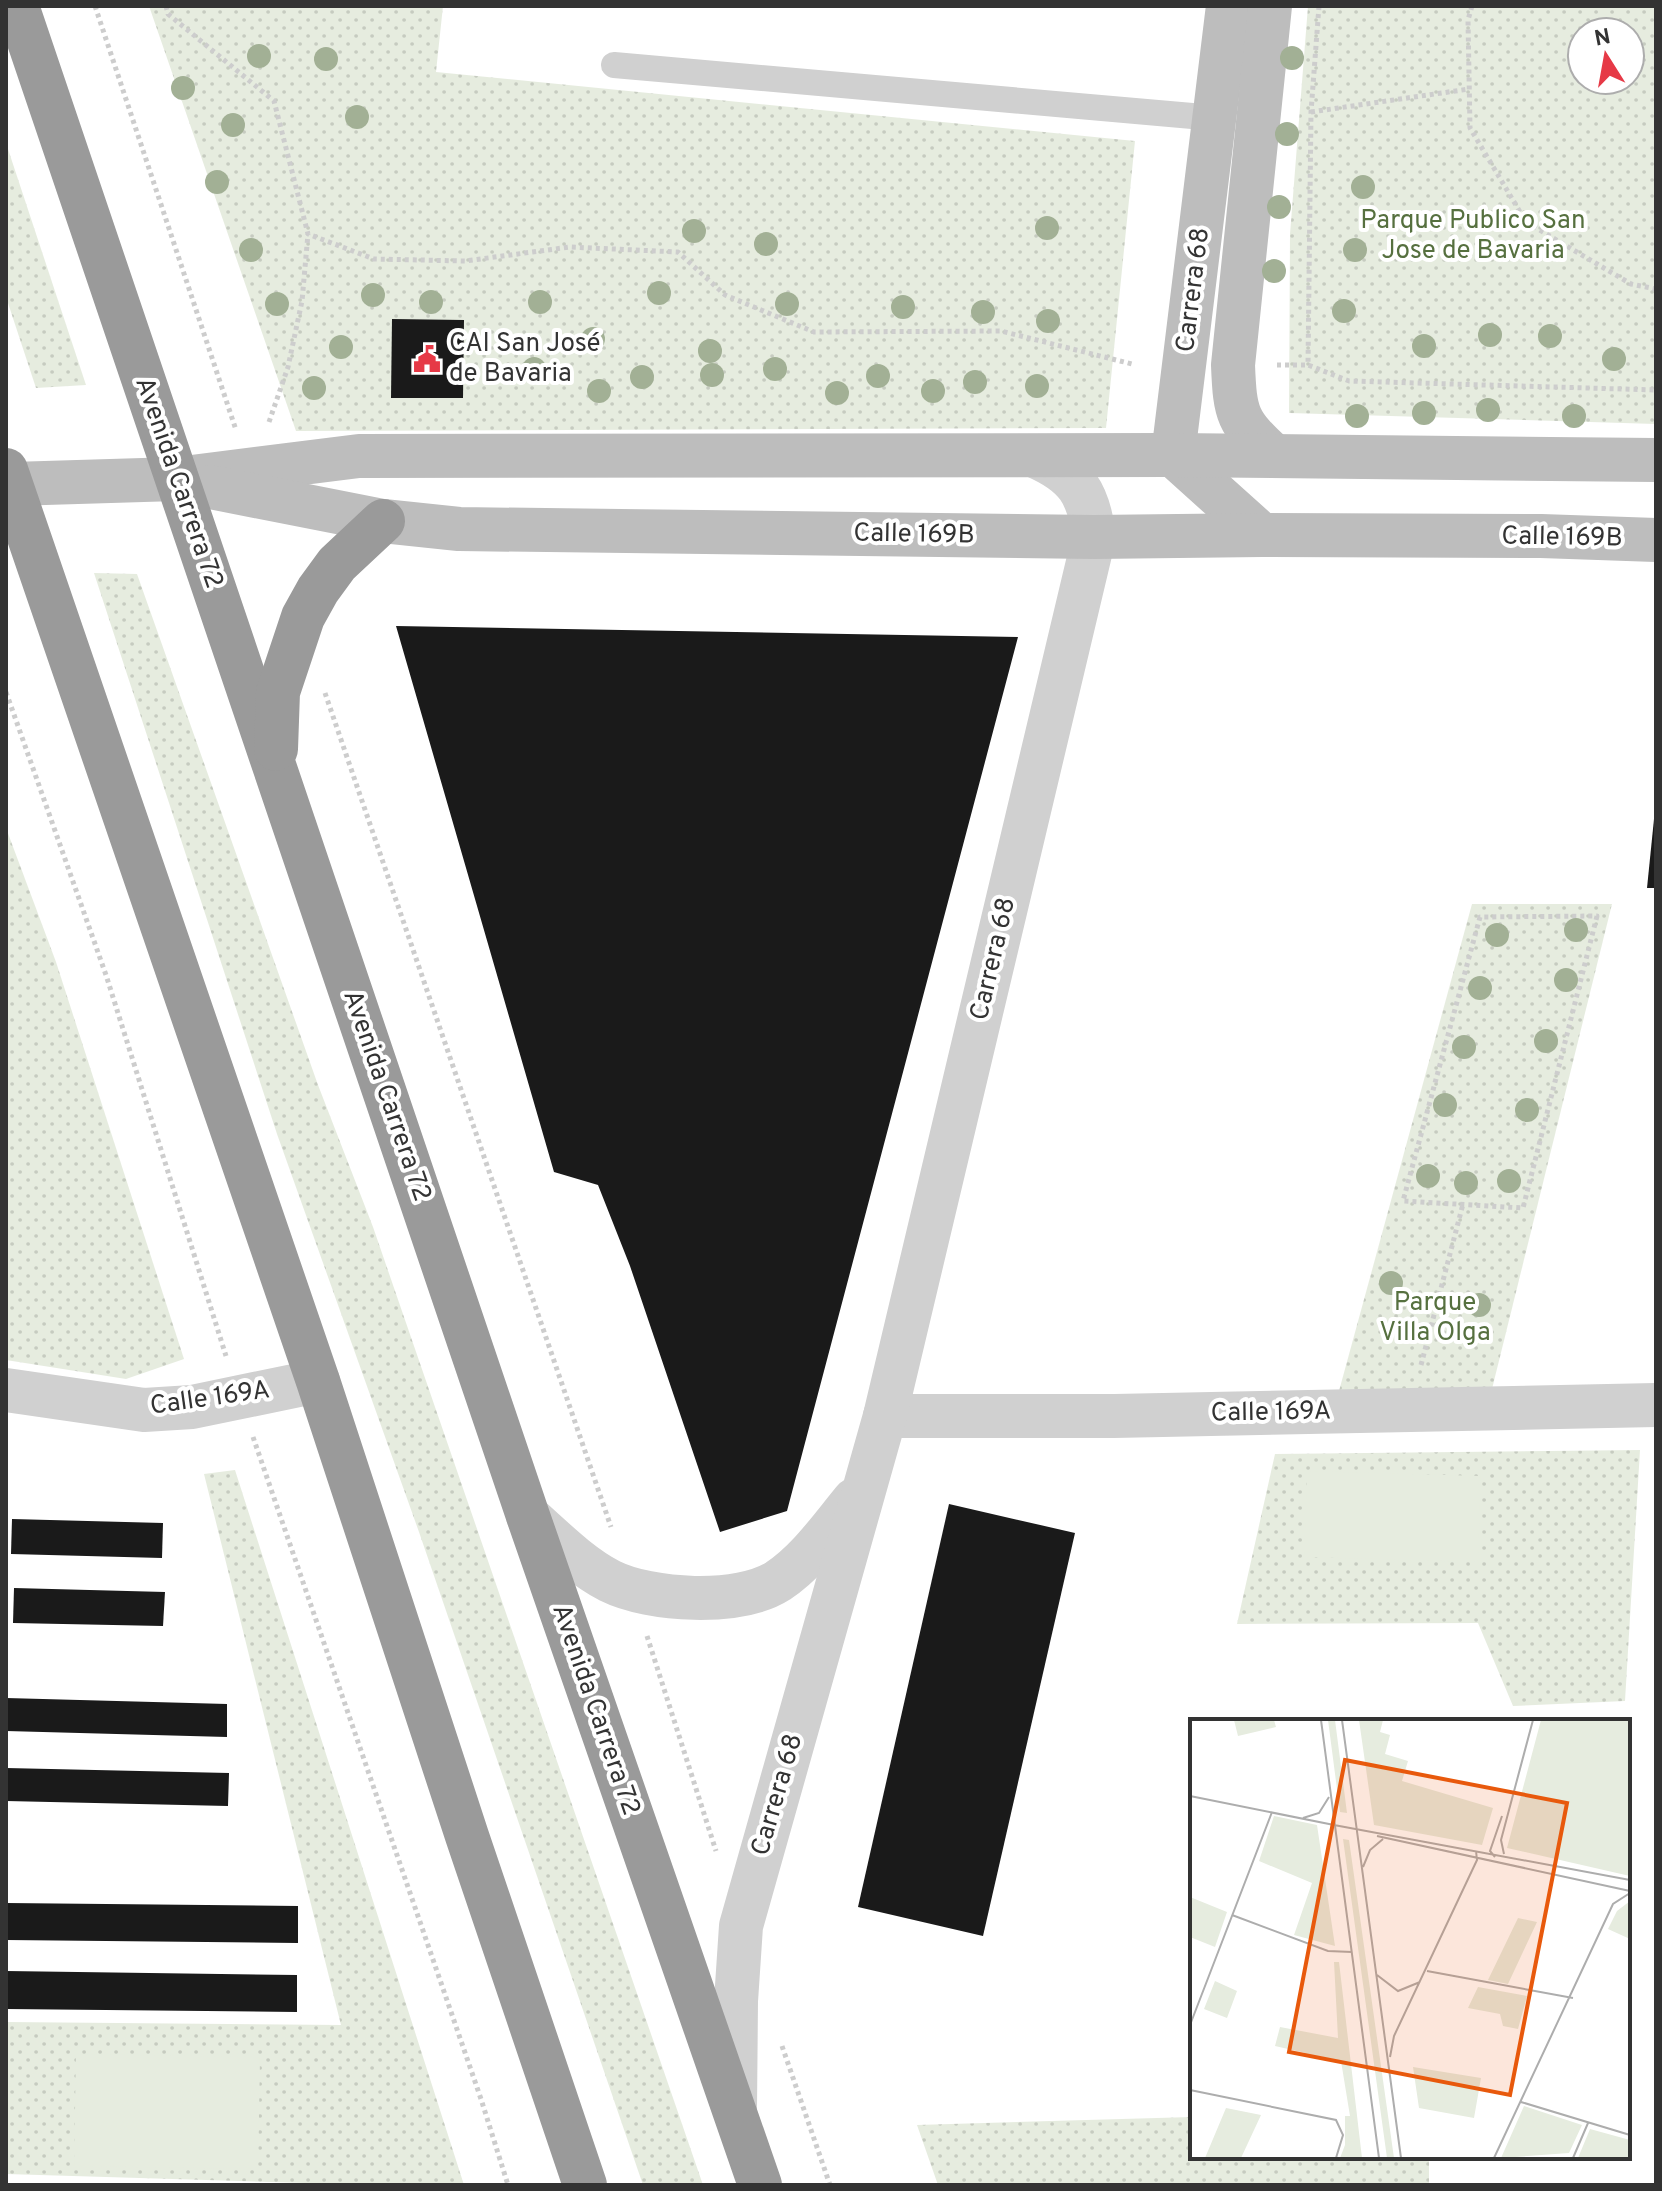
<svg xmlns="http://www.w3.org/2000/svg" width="1662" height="2191" viewBox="0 0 1662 2191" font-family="Overpass,sans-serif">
<defs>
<pattern id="green-dots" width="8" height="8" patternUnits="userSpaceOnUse" patternTransform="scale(2)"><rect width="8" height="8" fill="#e6ecdf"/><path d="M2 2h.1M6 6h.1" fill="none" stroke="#c6cbc0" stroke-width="1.8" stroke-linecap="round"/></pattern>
</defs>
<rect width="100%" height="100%" fill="#fff"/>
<g fill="url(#green-dots)" fill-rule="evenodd">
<polygon points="149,6 443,6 436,72 1135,141 1106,428 296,431"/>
<path d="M1308,6H1656V424L1289,413L1290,234ZM1582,32H1630V80H1582Z"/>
<polygon points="6,143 86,385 36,388 6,297"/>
<polygon points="94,573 137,574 318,1085 373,1227 703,2185 643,2185 419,1532 277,1134"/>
<polygon points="6,828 56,962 184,1359 126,1379 6,1360"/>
<polygon points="1472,904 1612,904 1492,1389 1339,1391"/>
<polygon points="1640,1450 1625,1701 1513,1706 1478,1623 1237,1624 1275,1454"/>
<polygon points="235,1470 464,2185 372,2185 6,2174 6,2022 341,2025 204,1474"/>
<polygon points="1192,2117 1192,2157 1429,2157 1429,2185 938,2185 917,2125"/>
</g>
<g fill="#e6ecdf">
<polygon points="1307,1471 1481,1476 1478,1562 1304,1557"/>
<polygon points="76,2054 260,2057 258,2169 74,2166"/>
</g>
<g fill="#1a1a1a">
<polygon points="392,319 464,320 463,398 391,398"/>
<polygon points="396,626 1018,637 787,1511 720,1532 630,1266 598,1185 554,1172"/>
<polygon points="1654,819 1656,819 1656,888 1647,888"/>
<polygon points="949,1504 1075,1533 983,1936 858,1907"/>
<polygon points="12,1519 163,1523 162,1558 11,1554"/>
<polygon points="14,1588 165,1592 163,1626 13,1623"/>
<polygon points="6,1698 227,1704 227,1737 6,1731"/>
<polygon points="6,1768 229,1773 228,1806 6,1801"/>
<polygon points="6,1903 298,1906 298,1943 6,1940"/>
<polygon points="6,1971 297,1975 297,2012 6,2009"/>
</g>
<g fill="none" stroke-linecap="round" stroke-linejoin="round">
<g stroke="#cdcdcd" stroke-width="5" stroke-dasharray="4 4" stroke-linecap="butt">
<polyline points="95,6 236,430"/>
<polyline points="166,6 168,14 274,101 308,234 374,259 465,261 570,247 678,252 725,295 814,332 1001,331 1132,364"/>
<polyline points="1319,6 1311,112 1308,365 1349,381 1656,390"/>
<polyline points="1472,6 1468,20 1470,128 1526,222 1631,284 1656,289"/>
<polyline points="1311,112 1469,89"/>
<polyline points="1277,365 1308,365"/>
<polyline points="269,422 288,367 302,301 308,234"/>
<polyline points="6,692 106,975 226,1356"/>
<polyline points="325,693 611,1527"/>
<polygon points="1597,916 1523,1208 1403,1201 1480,917"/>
<polyline points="1421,1365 1463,1204"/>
<polyline points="253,1437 481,2099 508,2185"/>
<polyline points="647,1636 716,1851"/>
<polyline points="782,2046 830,2185"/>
</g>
<polyline stroke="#d0d0d0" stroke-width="26" points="614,65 1215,118"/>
<g stroke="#d0d0d0" stroke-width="44">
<polyline points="6,1390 144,1410 192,1407 318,1381"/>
<polyline points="885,1416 1114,1416 1656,1405"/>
<path d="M528,1516C553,1538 579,1565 610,1581C650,1601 739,1606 778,1581C809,1560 830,1529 854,1500"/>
<path d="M735,2108L736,2001L741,1926L885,1416L1094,537C1089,493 1076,474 1035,456"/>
</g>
<g stroke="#bdbdbd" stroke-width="44">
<polyline points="1228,6 1173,455 1262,535"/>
<path d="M1270,6L1233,365C1235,415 1237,422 1274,456"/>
<polyline points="12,484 176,479 359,456 1173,455 1656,460"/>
<polyline points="210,487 383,521 459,529 1094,537 1262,535 1541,536 1656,540"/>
</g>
<g stroke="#9a9a9a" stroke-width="44">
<polyline points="17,6 528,1516 760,2185"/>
<polyline points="6,470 318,1381 467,1836 585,2185"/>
<polyline points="276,749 278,692 303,617 318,590 337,564 383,521"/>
</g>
</g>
<g fill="#a2b095">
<circle cx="259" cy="56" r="12"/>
<circle cx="1292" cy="58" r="12"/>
<circle cx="326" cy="59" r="12"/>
<circle cx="183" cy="88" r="12"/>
<circle cx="357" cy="117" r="12"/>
<circle cx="233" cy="125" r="12"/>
<circle cx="1287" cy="134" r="12"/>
<circle cx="217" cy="182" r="12"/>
<circle cx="1363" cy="187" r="12"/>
<circle cx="1279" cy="207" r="12"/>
<circle cx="1047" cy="228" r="12"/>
<circle cx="694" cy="231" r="12"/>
<circle cx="766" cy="244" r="12"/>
<circle cx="251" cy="250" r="12"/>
<circle cx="1355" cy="250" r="12"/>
<circle cx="1274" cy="271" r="12"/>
<circle cx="659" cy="293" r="12"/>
<circle cx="373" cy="295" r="12"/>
<circle cx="431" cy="302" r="12"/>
<circle cx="540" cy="302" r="12"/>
<circle cx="277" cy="304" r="12"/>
<circle cx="787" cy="304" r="12"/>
<circle cx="903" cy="307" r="12"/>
<circle cx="1344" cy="311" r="12"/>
<circle cx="983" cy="312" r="12"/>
<circle cx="1048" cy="321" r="12"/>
<circle cx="1490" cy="335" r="12"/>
<circle cx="1550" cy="336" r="12"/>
<circle cx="593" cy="339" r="12"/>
<circle cx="1424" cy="346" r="12"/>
<circle cx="341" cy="347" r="12"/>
<circle cx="710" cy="351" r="12"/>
<circle cx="1614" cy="359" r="12"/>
<circle cx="534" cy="369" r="12"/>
<circle cx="775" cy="369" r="12"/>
<circle cx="712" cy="375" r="12"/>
<circle cx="878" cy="376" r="12"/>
<circle cx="642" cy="377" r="12"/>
<circle cx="975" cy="382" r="12"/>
<circle cx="1037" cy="386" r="12"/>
<circle cx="314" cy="388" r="12"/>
<circle cx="599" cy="391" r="12"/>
<circle cx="933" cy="391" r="12"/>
<circle cx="837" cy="393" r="12"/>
<circle cx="1488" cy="410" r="12"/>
<circle cx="1424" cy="413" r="12"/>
<circle cx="1357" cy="416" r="12"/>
<circle cx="1574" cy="416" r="12"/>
<circle cx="1576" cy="930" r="12"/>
<circle cx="1497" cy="935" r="12"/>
<circle cx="1566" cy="980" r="12"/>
<circle cx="1480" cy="988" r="12"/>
<circle cx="1546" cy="1041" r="12"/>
<circle cx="1464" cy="1047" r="12"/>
<circle cx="1445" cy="1105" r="12"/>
<circle cx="1527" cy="1110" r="12"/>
<circle cx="1428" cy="1176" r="12"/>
<circle cx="1509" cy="1181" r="12"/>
<circle cx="1466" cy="1183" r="12"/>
<circle cx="1391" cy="1283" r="12"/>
<circle cx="1479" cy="1305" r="12"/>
</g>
<defs>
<g id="civic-bare" transform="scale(2.16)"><path d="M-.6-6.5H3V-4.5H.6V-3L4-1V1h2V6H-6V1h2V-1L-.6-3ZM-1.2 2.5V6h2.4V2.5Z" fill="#e63946" stroke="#fff" stroke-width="2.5" paint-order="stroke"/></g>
</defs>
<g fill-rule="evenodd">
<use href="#civic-bare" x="427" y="359"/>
</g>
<g text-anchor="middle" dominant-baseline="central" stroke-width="8" stroke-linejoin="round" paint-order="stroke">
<g font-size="26" fill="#56703f" stroke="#fff">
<text x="1473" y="221">Parque Publico San<tspan x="1473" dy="30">Jose de Bavaria</tspan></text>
<text x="1435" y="1303">Parque<tspan x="1435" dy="30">Villa Olga</tspan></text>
</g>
<g font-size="26" fill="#333" stroke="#fff">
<text transform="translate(1194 290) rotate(-83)">Carrera 68</text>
<text transform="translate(178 483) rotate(71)">Avenida Carrera 72</text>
<text transform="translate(914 535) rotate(1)">Calle 169B</text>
<text transform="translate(1562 538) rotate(1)">Calle 169B</text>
<text transform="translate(994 959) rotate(-77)">Carrera 68</text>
<text transform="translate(386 1096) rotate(71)">Avenida Carrera 72</text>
<text transform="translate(210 1399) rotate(-8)">Calle 169A</text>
<text transform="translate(1271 1413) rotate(-1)">Calle 169A</text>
<text transform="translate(595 1710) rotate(71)">Avenida Carrera 72</text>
<text transform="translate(778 1795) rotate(-74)">Carrera 68</text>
</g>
<g font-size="26" fill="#333" stroke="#fff" text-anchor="start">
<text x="449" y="344">CAI San José<tspan x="449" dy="30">de Bavaria</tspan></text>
</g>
</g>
<g transform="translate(1190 1719)">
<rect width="440" height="440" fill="#fff"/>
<path d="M138,1H145L157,94L150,93ZM169,1H193L190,13L200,16L195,35L218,42L212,62L303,89L292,126L184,106ZM351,1H440V157L317,129ZM84,97L127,106L145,227L104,216L122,164L69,142ZM153,120L159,121L204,439H197ZM0,178L37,193L25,228L0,218ZM440,182V220L418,210L427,192ZM328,199L347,203L318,265L298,261ZM144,243H149L172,439H150L155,426V397H160L151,342L85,327L90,308L148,319ZM25,262L47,272L37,299L14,290ZM288,268L337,277L328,310L313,307L310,295L278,289ZM223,348L291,359L284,399L229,389ZM334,387L392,406L379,434L311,439ZM36,389L71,396L51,439H15ZM400,410L440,421V439H388Z" fill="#e6ecdf"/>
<path d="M44,1H84L86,8L48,17ZM79 124a11 11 0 1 1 22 0a11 11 0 1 1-22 0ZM112 327a11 11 0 1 1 22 0a11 11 0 1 1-22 0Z" fill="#e6ecdf"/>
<path fill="none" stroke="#adadad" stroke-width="2" d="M131,1L189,439M152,1L211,439M0,77L144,106M113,99L129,94L139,78M144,106L440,161M187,117L440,172M314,135L311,121L343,1M305,138L300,132L312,97M173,148L180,131L193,120M42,196L138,232L162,233M237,252L383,279M187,256L208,272L230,263M0,306L82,93M200,338L204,317L287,141L286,132M0,371L146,401L153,416L146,439M331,383L440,416M304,439L423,185L440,174M383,439L398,404"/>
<path fill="#e8590c" fill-opacity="0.15" stroke="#e8590c" stroke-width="4" d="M155,41L377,84L320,376L99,333Z"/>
<rect width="440" height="440" fill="none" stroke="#333" stroke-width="4"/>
</g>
<rect width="1662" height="2191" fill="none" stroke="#333333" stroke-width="16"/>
<g transform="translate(1606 56) rotate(349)"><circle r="38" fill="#ffffff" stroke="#adadad" stroke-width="2"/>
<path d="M0-6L14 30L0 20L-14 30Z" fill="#e63946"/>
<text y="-12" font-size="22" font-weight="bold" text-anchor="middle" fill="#333333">N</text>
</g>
</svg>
